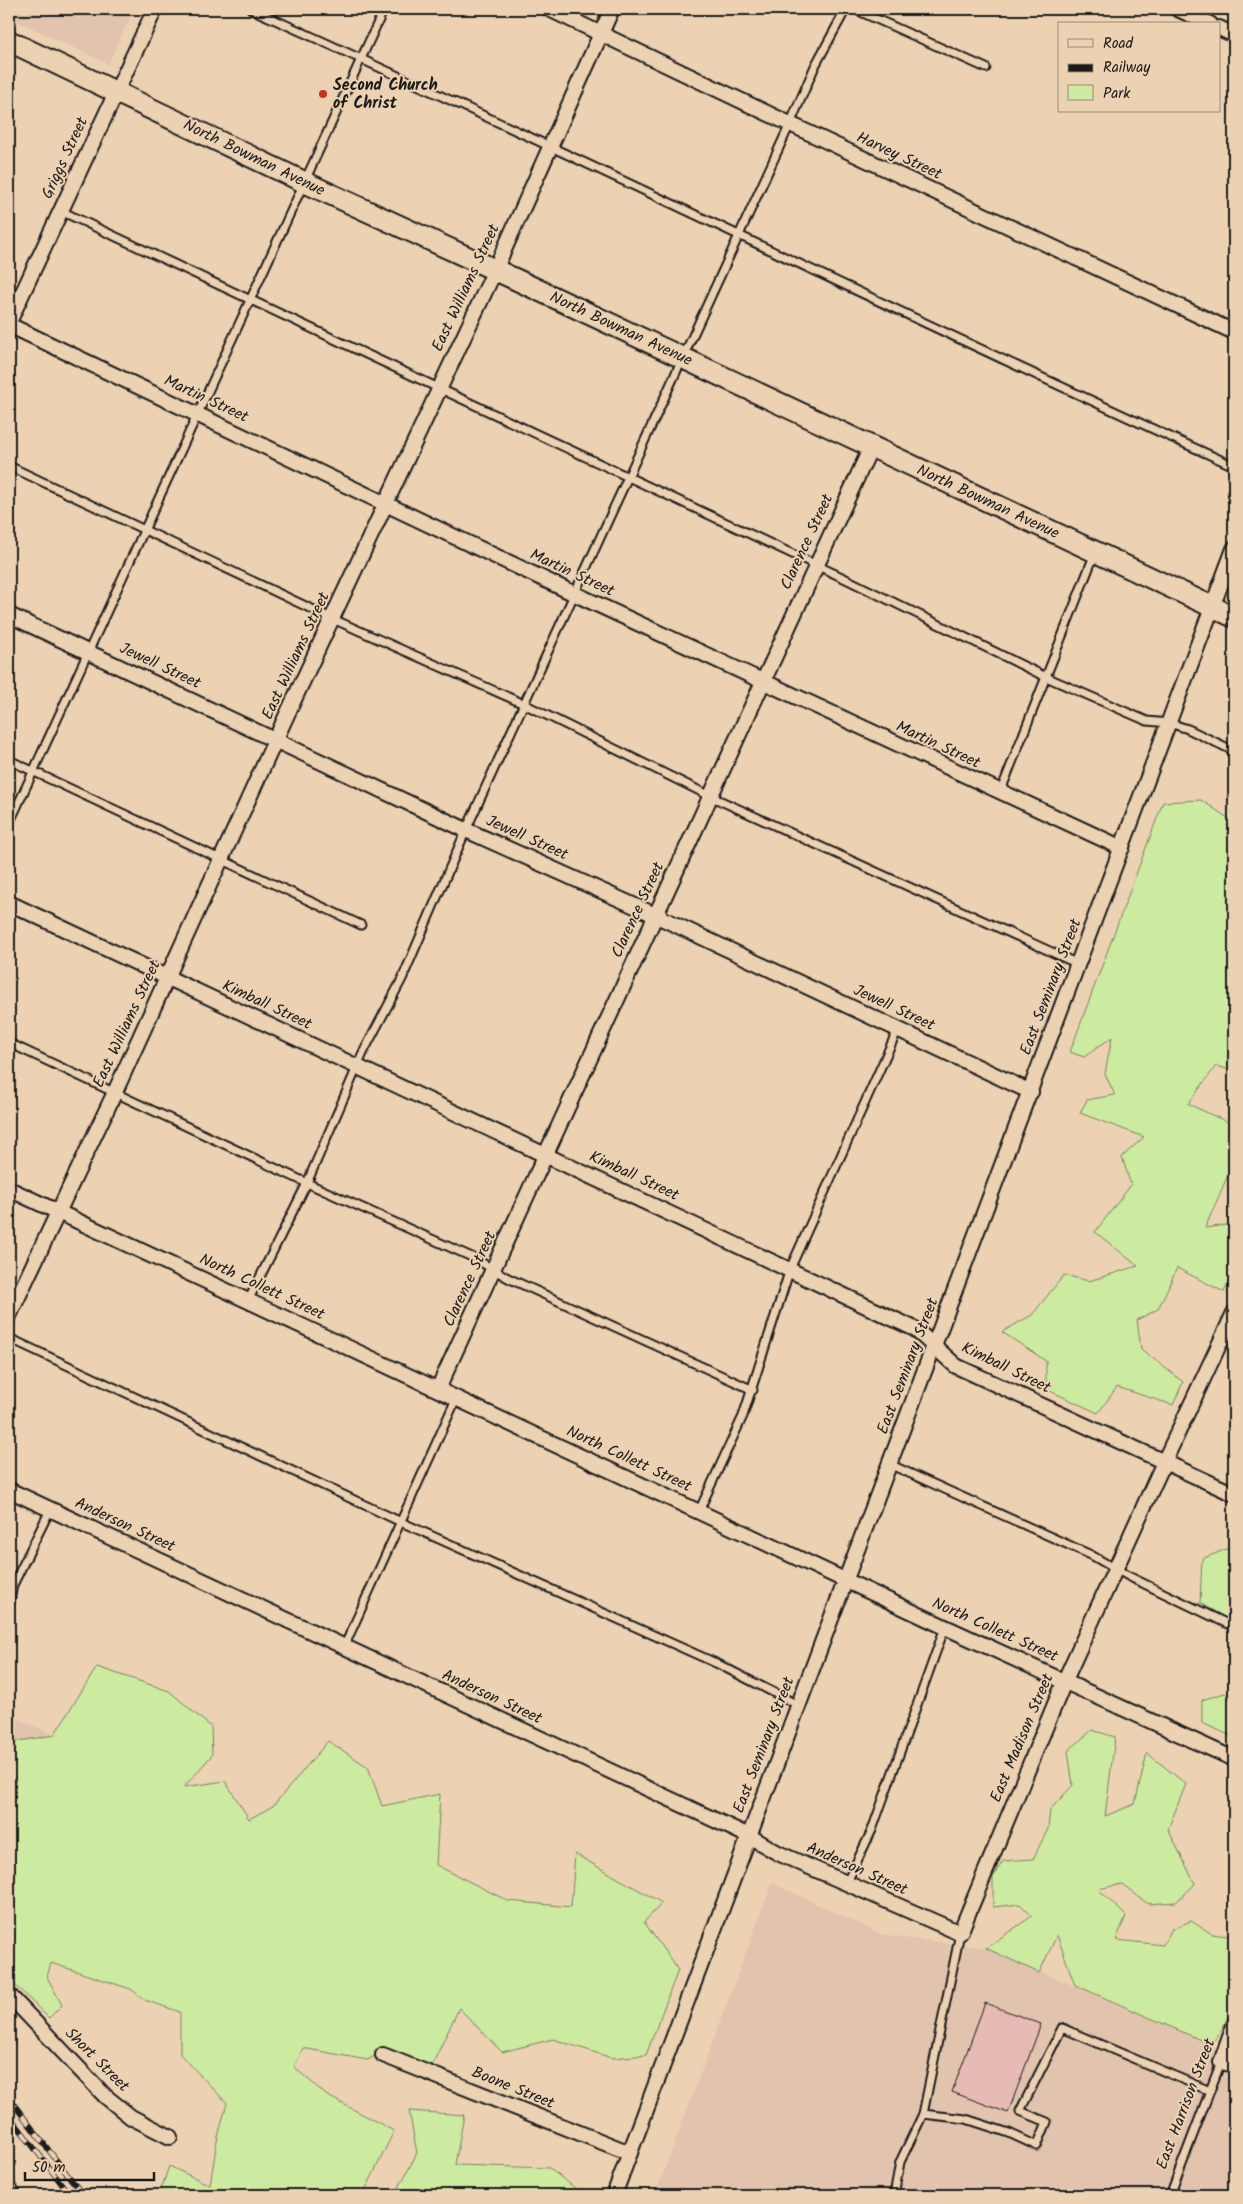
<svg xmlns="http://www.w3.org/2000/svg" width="1243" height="2204" viewBox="0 0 1243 2204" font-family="Kalam,sans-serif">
<rect width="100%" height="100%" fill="#ecd1b3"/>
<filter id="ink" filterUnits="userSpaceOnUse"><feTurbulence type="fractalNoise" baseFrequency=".02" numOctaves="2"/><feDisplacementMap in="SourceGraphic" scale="10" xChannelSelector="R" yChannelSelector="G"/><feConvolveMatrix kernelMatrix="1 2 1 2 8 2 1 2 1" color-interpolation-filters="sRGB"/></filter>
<g filter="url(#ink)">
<g fill="#e2c3ad">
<polygon points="9,9 134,9 108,64 9,17"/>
<polygon points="9,1715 54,1735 14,1779 9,1804"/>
<polygon points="772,1883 883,1935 986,1948 1210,2044 1234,2080 1234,2195 655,2195"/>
</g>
<g fill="#cdeaa1" stroke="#74835e">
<polygon points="1201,800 1234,822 1234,1071 1216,1066 1188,1104 1234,1125 1234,1161 1205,1228 1234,1224 1234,1270 1224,1292 1177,1268 1158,1309 1137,1320 1141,1349 1183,1382 1173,1405 1117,1387 1098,1413 1046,1389 1046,1361 1002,1332 1032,1315 1064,1275 1089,1281 1138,1266 1095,1232 1131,1185 1122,1157 1144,1137 1080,1113 1087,1100 1115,1095 1105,1074 1112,1037 1084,1057 1070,1052 1163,802"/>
<polygon points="1234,1546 1234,1623 1200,1603 1202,1559"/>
<polygon points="97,1667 169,1691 211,1727 212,1755 184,1787 225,1781 249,1819 273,1806 328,1741 368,1767 382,1806 440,1794 436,1865 508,1901 571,1907 575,1854 662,1903 644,1922 678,1970 646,2055 612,2058 553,2039 502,2052 459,2008 431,2067 389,2049 367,2060 303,2048 294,2067 326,2095 394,2131 363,2195 161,2195 160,2193 169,2166 210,2185 217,2141 227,2103 180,2054 180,2012 145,2000 131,1989 51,1963 47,1977 62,2005 49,2018 9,1979 9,1804 14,1779 9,1777 9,1740 14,1742 54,1735"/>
<polygon points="1225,1693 1234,1702 1234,1737 1202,1723 1202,1700"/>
<path d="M1092,1730L1115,1737L1105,1816L1135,1804L1147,1753L1186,1784L1168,1829L1195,1884L1176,1902L1148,1904L1122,1884L1098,1889L1126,1916L1116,1940L1163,1945L1172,1929L1191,1921L1212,1934L1234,1937C1234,1971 1238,2019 1210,2044L1075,1985L1057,1935L1039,1973L986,1948L1032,1916L1020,1904L993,1907V1877L1003,1861L1033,1859L1048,1829L1050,1810L1073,1785L1068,1751Z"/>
<polygon points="409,2111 464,2115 455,2165 549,2168 580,2192 578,2195 395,2195 417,2153"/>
</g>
<polygon fill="#e7bbb4" stroke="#1c1c1c" points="985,2003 1041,2024 1008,2113 952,2092"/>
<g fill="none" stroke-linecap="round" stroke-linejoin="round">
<g stroke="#1c1c1c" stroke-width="11">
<g id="lane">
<path d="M251,9C581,157 905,317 1234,466"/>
<polyline points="854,9 986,68"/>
<polyline points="61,211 848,580 1046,677 1147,721 1169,723 1188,729 1234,751"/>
<polyline points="9,466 333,619 524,704 710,796 1078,964"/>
<polyline points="9,760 361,925"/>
<polyline points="1000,793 1095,553"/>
<polyline points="9,824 384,9"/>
<polyline points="9,1043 307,1183 474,1258 508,1278 753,1390"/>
<polyline points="248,1301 307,1183 364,1051 402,979 466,830 790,124 815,66 846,9"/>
<polyline points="9,1338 401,1522 718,1664 798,1705"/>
<polyline points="889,1464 1091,1555 1128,1576 1234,1627"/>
<polyline points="699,1511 743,1416 790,1269 898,1029"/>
<polyline points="9,1607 13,1585 50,1510"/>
<polyline points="344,1647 457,1397"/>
<polyline points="846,1884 872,1830 945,1627"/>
<polyline points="923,2114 966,2119 1009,2133 1037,2146 1047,2122 1020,2111 1062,2028 1210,2091"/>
<polyline points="894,2195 900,2162 923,2114 960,1933"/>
<polyline points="1170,2195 1221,2062"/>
</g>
</g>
<g stroke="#1c1c1c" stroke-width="18">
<g id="street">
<polyline points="549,9 790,124 1234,332"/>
<polyline points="1178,9 1210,24"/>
<polyline points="1219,28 1234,35"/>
<polyline points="9,322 155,9"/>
<polyline points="9,325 575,594 1122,848"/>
<polyline points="9,615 466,830 655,915 1031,1092"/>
<polyline points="9,903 915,1329 956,1366 1234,1494"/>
<polyline points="9,1189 945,1627 1234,1759"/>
<polyline points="9,1316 115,1092 284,721 495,270 612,9"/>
<polyline points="438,1389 871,447"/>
<polyline points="9,1490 749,1836 778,1853 960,1933 1065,1680 1164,1462 1234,1313"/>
<polyline points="9,1995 105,2096 131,2117 170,2137"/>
<polyline points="1234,2026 1221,2062 1234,2065"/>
<polyline points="383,2055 630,2153"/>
<polyline points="9,2189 13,2195"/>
<polyline points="614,2195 1234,549"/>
</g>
</g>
<g stroke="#1c1c1c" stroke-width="24">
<polyline id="secondary" points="9,41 304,182 517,280 1234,617"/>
</g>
<use href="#lane" stroke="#ecd1b3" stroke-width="7"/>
<use href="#street" stroke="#ecd1b3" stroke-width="14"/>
<use href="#secondary" stroke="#ecd1b3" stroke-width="20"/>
<g stroke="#1c1c1c" stroke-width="5.5">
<g id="rail">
<polyline points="9,2098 83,2195"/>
<polyline points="9,2115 70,2195"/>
</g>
</g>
<use href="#rail" stroke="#ecd1b3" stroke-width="4" stroke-dasharray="11" stroke-linecap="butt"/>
</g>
</g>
<circle fill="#c8321e" stroke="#ecd1b3" stroke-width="2" cx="323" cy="94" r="5"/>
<g text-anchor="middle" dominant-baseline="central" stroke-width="4" stroke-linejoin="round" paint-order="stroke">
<g font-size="16" font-weight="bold" fill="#1c1c1c" stroke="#ecd1b3" text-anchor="start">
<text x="333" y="85">Second Church<tspan x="333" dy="18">of Christ</tspan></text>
</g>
<g font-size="16" fill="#1c1c1c" stroke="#ecd1b3">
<text transform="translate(899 156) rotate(25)">Harvey Street</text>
<text transform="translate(65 158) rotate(-65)">Griggs Street</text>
<text transform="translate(254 158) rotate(26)">North Bowman Avenue</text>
<text transform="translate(466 288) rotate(-65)">East Williams Street</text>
<text transform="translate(621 329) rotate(25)">North Bowman Avenue</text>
<text transform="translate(206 399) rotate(25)">Martin Street</text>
<text transform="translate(988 502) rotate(25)">North Bowman Avenue</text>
<text transform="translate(807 542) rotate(-65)">Clarence Street</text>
<text transform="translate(572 573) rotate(25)">Martin Street</text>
<text transform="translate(296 656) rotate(-65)">East Williams Street</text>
<text transform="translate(160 666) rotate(25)">Jewell Street</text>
<text transform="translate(938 745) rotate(25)">Martin Street</text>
<text transform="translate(527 838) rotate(24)">Jewell Street</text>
<text transform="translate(638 910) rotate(-65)">Clarence Street</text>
<text transform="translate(1051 987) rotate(-69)">East Seminary Street</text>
<text transform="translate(267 1005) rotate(25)">Kimball Street</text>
<text transform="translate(894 1008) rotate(25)">Jewell Street</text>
<text transform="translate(127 1024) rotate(-65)">East Williams Street</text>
<text transform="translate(634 1176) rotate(25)">Kimball Street</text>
<text transform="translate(470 1279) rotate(-65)">Clarence Street</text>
<text transform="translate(262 1287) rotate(25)">North Collett Street</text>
<text transform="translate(908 1366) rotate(-69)">East Seminary Street</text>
<text transform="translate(1006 1368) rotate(26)">Kimball Street</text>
<text transform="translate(629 1459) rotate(25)">North Collett Street</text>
<text transform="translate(125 1525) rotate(25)">Anderson Street</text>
<text transform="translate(995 1630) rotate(24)">North Collett Street</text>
<text transform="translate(492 1697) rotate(25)">Anderson Street</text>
<text transform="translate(1022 1738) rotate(-67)">East Madison Street</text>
<text transform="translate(764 1745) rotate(-69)">East Seminary Street</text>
<text transform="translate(857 1869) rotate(24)">Anderson Street</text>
<text transform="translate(97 2060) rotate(45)">Short Street</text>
<text transform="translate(513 2088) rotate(22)">Boone Street</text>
<text transform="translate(1186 2104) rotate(-69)">East Harrison Street</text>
</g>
</g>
<rect width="1243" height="2204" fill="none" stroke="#ecd1b3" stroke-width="30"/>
<rect x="15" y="15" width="1213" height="2174" fill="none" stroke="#1c1c1c" stroke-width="2" filter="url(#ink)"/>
<rect x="1058" y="22" width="162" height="90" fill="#ecd1b3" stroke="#998977"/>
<rect x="1068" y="39" width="25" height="8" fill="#ecd1b3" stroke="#998977"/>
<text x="1103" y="48" font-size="15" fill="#1c1c1c">Road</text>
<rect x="1068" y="64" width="25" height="8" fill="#1c1c1c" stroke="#998977"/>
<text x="1103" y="72" font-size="15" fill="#1c1c1c">Railway</text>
<rect x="1068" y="85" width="25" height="15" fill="#cdeaa1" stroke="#998977"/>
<text x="1103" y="98" font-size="15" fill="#1c1c1c">Park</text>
<path d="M25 2172v8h129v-8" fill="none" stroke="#1c1c1c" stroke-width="2.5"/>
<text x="32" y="2172" font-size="15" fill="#1c1c1c" stroke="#ecd1b3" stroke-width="4" paint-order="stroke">50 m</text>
</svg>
